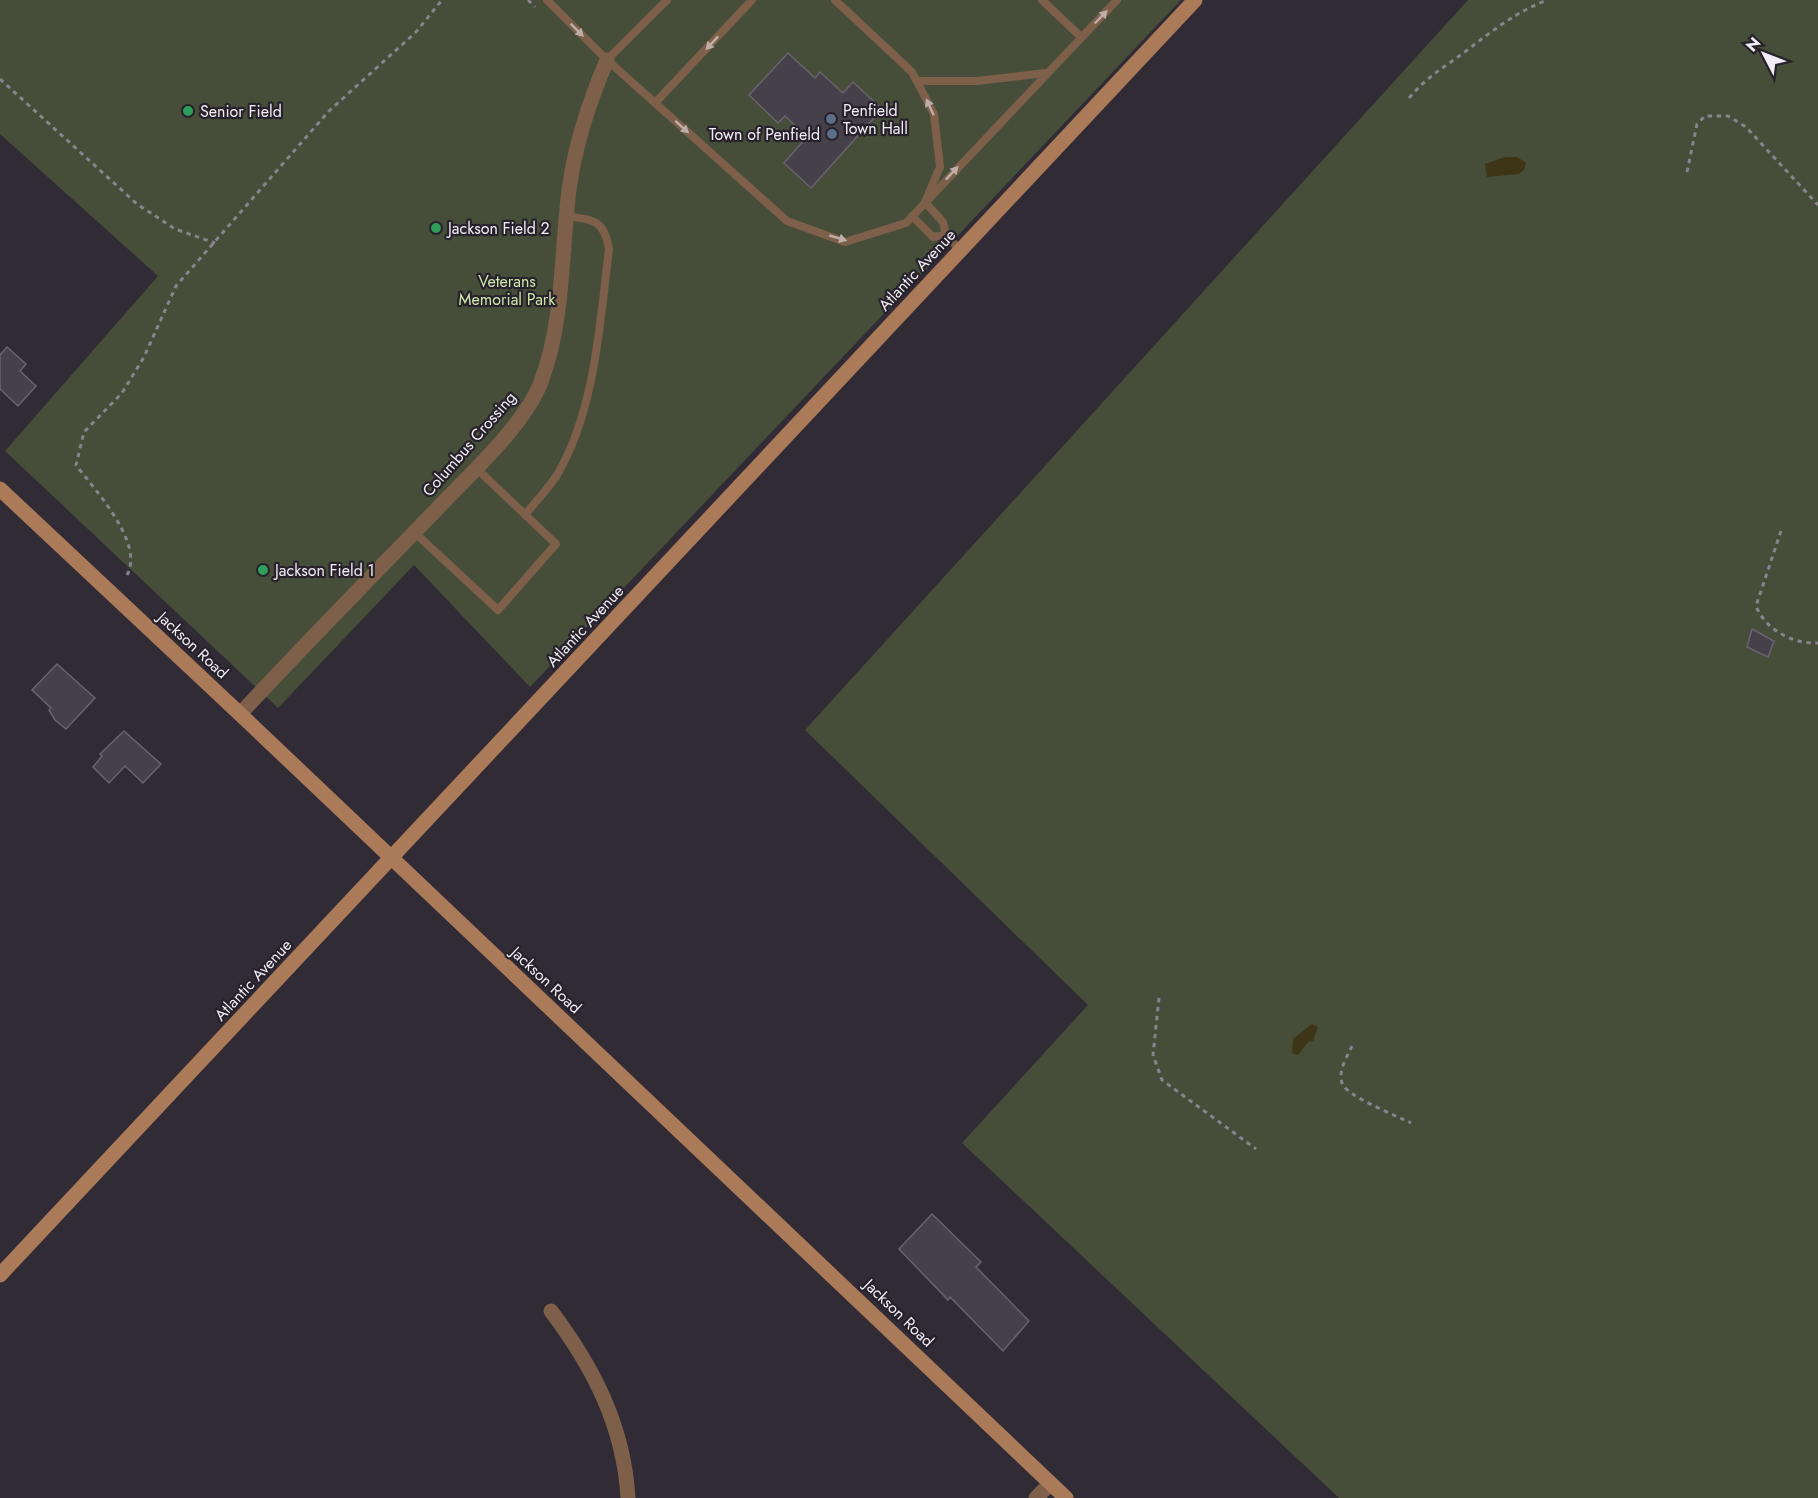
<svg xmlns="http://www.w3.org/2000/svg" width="1818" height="1498" viewBox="0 0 1818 1498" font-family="Jost,sans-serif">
<rect width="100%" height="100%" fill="#312b35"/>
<g fill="#464e39">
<polygon points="0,0 1181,0 530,687 414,565 278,708 5,451 158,276 0,134"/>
<polygon points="1468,0 1818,0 1818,1498 1339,1498 962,1143 1088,1005 805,730"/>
</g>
<g fill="#3d3515">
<polygon points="1505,157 1517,157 1526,163 1524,170 1519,174 1487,177 1485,164"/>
<polygon points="1312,1024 1318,1027 1313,1041 1308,1042 1298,1055 1292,1053 1293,1039"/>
</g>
<g fill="#46404b" stroke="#6a636f" stroke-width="1.5">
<polygon points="788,53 815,78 820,72 843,93 853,82 882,109 811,188 784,163 807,137 785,116 778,123 749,95"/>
<polygon points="7,347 26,364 20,371 36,386 18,406 0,389 0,355"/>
<polygon points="1752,629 1774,641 1768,657 1747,647"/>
<polygon points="57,664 95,698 66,729 55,720 49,710 51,708 32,690"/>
<polygon points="124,731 161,764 143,783 125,766 109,783 93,767 102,756 100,754"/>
<polygon points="932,1214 981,1262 976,1267 1029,1321 1003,1351 950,1297 948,1300 899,1249"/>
</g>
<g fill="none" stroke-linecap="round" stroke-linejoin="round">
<g stroke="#88838c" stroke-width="3" stroke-dasharray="4.5 4.5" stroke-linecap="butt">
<polyline points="528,0 535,7"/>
<polyline points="0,79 137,204 175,229 215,243"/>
<path d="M1409,98C1429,75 1442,69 1466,51C1492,31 1516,12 1547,0"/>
<polyline points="1687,172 1697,124 1705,116 1728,116 1746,127 1818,205"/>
<path d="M1781,531L1756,606C1766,630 1792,644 1818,643"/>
<path d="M127,575C145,543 94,489 76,465L84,432L122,393L144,357L176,286L329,111L416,32L442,0"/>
<polyline points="1159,998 1153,1055 1162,1080 1256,1149"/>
<path d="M1352,1046C1347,1057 1338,1070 1342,1083C1346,1096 1397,1116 1411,1123"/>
</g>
<g stroke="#7e5f4a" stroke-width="8">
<polyline points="547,0 607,60 787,221 845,242 906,223 1117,0"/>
<polyline points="835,0 912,72 934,114 940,167 925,202 943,222 946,235 960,250"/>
<polyline points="1042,0 1081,37"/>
<polyline points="607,60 667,0"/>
<polyline points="917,81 977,81 1045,73"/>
<polyline points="655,103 752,0"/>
<polyline points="912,216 933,237 946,235"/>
<path d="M525,515C535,502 548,489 557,475C595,411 600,322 609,249C604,219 593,220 566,216"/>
<polyline points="414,532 498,610 556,544 476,468"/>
</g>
<g stroke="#7e5f4a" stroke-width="15">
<path d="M240,714C304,645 370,578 435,511C467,477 525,425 541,382C564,321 561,254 569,190C575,144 589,102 607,60"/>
<path d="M551,1311C594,1368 624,1427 628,1498"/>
<polyline points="1036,1498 1050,1484"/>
</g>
<g stroke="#ab7a58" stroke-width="15">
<polyline points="0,489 240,714 1066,1498"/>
<polyline points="0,1275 1195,0"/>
</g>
</g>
<defs><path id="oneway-solid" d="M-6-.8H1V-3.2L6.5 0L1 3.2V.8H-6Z" transform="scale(1.5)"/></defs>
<g fill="#beaea8">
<use href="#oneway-solid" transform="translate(1101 17) rotate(-46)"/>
<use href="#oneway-solid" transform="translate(577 30) rotate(45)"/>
<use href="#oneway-solid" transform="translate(712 43) rotate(133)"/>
<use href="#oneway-solid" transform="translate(930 107) rotate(-115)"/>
<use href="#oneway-solid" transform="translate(682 127) rotate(42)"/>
<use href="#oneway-solid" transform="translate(952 173) rotate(-47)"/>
<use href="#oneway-solid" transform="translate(838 238) rotate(16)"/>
</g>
<g fill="#2e9e5b" stroke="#27212b" stroke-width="2">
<circle cx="188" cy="111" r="6"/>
<circle cx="436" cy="228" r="6"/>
<circle cx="263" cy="570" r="6"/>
</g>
<g fill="#5c6f8a" stroke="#27212b" stroke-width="2">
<circle cx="831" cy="119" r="6"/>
<circle cx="832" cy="134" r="6"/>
</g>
<g text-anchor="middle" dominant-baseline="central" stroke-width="4.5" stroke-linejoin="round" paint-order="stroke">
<g font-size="16" fill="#f2eef5" stroke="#27212b" text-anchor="start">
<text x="843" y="110">Penfield<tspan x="843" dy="18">Town Hall</tspan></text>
<text x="200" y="111">Senior Field</text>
<text x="820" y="134" text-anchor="end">Town of Penfield</text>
<text x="448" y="228">Jackson Field 2</text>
<text x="275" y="570">Jackson Field 1</text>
</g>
<g font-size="16" fill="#f2eef5" stroke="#27212b">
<text transform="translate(917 270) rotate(-47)">Atlantic Avenue</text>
<text transform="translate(469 444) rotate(-49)">Columbus Crossing</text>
<text transform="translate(585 626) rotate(-47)">Atlantic Avenue</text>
<text transform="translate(193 645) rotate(43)">Jackson Road</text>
<text transform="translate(253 980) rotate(-47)">Atlantic Avenue</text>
<text transform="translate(546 980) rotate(43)">Jackson Road</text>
<text transform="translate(899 1313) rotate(44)">Jackson Road</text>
</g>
<g font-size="16" fill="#cee6a9" stroke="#27212b">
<text x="507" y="281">Veterans<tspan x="507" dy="18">Memorial Park</tspan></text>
</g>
</g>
<g transform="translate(1764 54) rotate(312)" stroke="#27212b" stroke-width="4.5" paint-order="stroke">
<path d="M0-4.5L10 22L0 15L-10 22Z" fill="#f2eef5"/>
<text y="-9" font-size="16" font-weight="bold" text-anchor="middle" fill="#f2eef5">N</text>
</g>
</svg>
